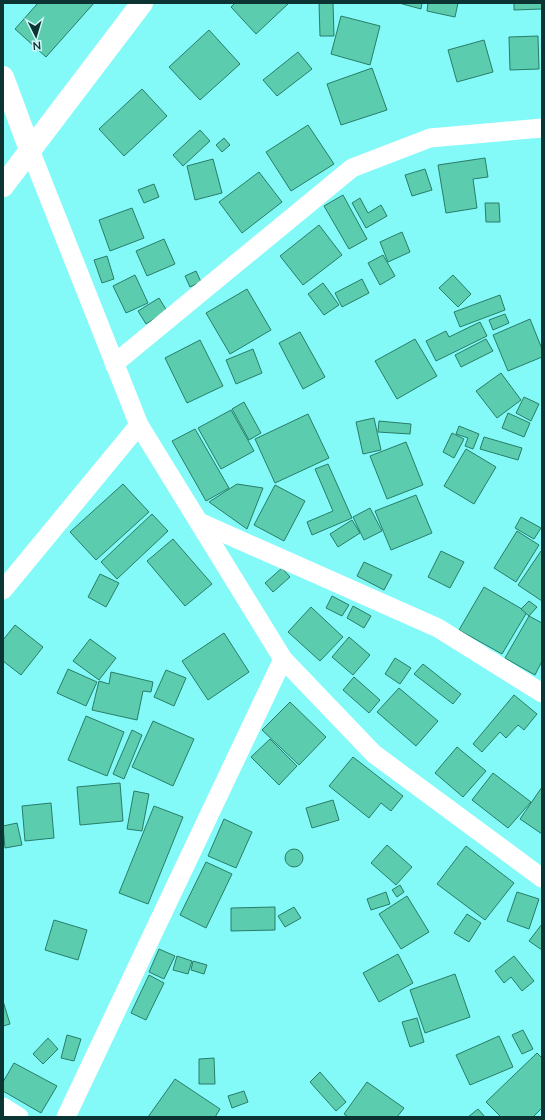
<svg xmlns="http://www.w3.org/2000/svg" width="545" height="1120" viewBox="0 0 545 1120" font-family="Lato,sans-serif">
<rect width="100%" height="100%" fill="#83faf8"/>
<g fill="#5cccaf" stroke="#287d69">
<polygon points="38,3 94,3 46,57 15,29"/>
<polygon points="235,3 289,3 256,34 231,7"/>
<polygon points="319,3 333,3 334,36 320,36"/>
<polygon points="399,3 422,3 421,9"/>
<polygon points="428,3 458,3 455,17 427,11"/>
<polygon points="514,3 542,3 542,9 514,10"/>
<polygon points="341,16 380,26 370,65 331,54"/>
<polygon points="209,30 240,64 200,100 169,67"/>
<polygon points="538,36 539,69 510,70 509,37"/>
<polygon points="484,40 493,72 457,82 448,50"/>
<polygon points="298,52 312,69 277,96 263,80"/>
<polygon points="372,68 387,110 341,125 327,84"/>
<polygon points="142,89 167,116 124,156 99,129"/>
<polygon points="308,125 334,164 291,191 266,152"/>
<polygon points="200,130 210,141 183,166 173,155"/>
<polygon points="224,138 230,145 222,152 216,145"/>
<polygon points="485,158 488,177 473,179 477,208 446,213 438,165"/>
<polygon points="213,159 222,193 195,200 187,166"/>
<polygon points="425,169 432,190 412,196 405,175"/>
<polygon points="259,172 282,202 242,233 219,202"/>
<polygon points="154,184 159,197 144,203 138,190"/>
<polygon points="343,195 367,239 349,249 324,206"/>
<polygon points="360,198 368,213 381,205 387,216 366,228 352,203"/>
<polygon points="485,203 499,203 500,222 486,222"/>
<polygon points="132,208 144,238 110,251 99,220"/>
<polygon points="319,225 342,255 303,285 280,256"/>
<polygon points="402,232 410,252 388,262 380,242"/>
<polygon points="164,239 175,264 147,276 136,251"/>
<polygon points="383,255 395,276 380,285 368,263"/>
<polygon points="107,256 114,279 102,283 94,260"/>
<polygon points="196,271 201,282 190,287 185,276"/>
<polygon points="135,275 148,303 126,313 113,286"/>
<polygon points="453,275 471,294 458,307 439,288"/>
<polygon points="362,279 369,293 342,307 335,293"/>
<polygon points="323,283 339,305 324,315 308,294"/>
<polygon points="247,289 271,330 230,354 206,313"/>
<polygon points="500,295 505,310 460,327 454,312"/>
<polygon points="159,298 167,311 146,324 138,311"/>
<polygon points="505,314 509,323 493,330 489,320"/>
<polygon points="530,319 542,349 542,357 508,371 493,335"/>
<polygon points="480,322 487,336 436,361 426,341 446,331 449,337"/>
<polygon points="300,332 325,377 303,389 279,343"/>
<polygon points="415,339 437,376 397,399 375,361"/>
<polygon points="486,339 493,351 461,367 455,355"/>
<polygon points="200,340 223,386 187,403 165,358"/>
<polygon points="253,349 262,373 236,384 226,360"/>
<polygon points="501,373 521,400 497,418 476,391"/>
<polygon points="524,397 539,404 531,421 516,413"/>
<polygon points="244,402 261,433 249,440 232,409"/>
<polygon points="231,410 254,451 221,469 198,428"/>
<polygon points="508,413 530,423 524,437 502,428"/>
<polygon points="308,414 329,458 275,483 255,439"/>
<polygon points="374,418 381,450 363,454 356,422"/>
<polygon points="379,421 411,424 410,434 378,432"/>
<polygon points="459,426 479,434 473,449 465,446 468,438 456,434"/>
<polygon points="195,429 229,488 206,501 172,441"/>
<polygon points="452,433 464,439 454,458 443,452"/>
<polygon points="484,437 522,448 518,460 480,449"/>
<polygon points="406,442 423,485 387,499 370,456"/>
<polygon points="466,449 496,467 474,504 444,486"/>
<polygon points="328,464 352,518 312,535 307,522 333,511 315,469"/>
<polygon points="123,484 149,512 96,560 70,532"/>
<polygon points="237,484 263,488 247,529 209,502"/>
<polygon points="275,485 305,501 284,541 254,525"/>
<polygon points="416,495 432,533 391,550 375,511"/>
<polygon points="370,508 382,531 364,540 353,517"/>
<polygon points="152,514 168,531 117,579 101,562"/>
<polygon points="521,517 541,528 534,539 515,528"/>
<polygon points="352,520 360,533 338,547 330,534"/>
<polygon points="517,531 539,545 516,582 494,568"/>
<polygon points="173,539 212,584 185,606 147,561"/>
<polygon points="441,551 464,562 450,588 428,577"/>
<polygon points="541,551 542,552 542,601 518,585"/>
<polygon points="364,562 392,575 384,590 357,576"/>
<polygon points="282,568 290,577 273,592 265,583"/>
<polygon points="100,574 119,583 106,607 88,597"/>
<polygon points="484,587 527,612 502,654 459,630"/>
<polygon points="332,596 349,605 342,616 326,608"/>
<polygon points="529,601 537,607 529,616 521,609"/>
<polygon points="353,606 371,616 364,628 347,618"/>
<polygon points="311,607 343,637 320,661 288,632"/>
<polygon points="529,616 542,623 542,661 535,675 505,658"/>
<polygon points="15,625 43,647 21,675 3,661 3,640"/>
<polygon points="224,633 249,672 208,700 182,661"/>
<polygon points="349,637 370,655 353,675 332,657"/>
<polygon points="90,639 116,658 99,680 73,661"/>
<polygon points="395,658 411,668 400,684 385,674"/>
<polygon points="423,664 461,694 453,704 414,674"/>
<polygon points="68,669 97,682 86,706 57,693"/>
<polygon points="166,670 186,678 174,706 154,697"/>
<polygon points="111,672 153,682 151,692 143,691 137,720 92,710 99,681 109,684"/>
<polygon points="354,677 380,700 369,713 343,690"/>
<polygon points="399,688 438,721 416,746 377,712"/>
<polygon points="514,695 537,714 524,730 518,725 506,738 500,732 482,752 473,744"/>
<polygon points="290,702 326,737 299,765 262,730"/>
<polygon points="86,716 124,732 107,776 68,760"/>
<polygon points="153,721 194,739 173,786 132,767"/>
<polygon points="132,730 142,735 124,779 113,774"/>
<polygon points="270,739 297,766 279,785 251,757"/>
<polygon points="457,747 486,771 463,797 435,773"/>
<polygon points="353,757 403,796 391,811 381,803 369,818 329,786"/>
<polygon points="493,773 531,802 508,828 472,800"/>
<polygon points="120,783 123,821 80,825 77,787"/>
<polygon points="542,787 542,834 520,819"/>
<polygon points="134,791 149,794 142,831 127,829"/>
<polygon points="333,800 339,820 312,828 306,808"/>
<polygon points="51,803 54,838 25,841 22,806"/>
<polygon points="154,806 183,817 148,904 119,893"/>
<polygon points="224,819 252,832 236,868 208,856"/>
<polygon points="17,823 22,845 5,848 3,826"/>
<polygon points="387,845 412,867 396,885 371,863"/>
<polygon points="466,846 514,883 485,920 437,884"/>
<circle cx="294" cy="858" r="9"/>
<polygon points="206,862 232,874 206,928 180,915"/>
<polygon points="400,885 404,892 397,897 392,890"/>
<polygon points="386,892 390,904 371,910 367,899"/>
<polygon points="517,892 539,899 529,929 507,921"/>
<polygon points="407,896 429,932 401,949 379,914"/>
<polygon points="275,907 275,930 231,931 231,908"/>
<polygon points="294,907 301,918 285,927 278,916"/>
<polygon points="467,914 481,923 469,942 454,933"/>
<polygon points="54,920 87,930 78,960 45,950"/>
<polygon points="542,924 542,950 529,941"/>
<polygon points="159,949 175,956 164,979 149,972"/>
<polygon points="398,954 413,983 379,1002 363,973"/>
<polygon points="177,956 192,961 188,974 173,970"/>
<polygon points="514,956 534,981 522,991 511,977 504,983 495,971"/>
<polygon points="193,961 207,965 204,974 191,970"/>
<polygon points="455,974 470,1017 425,1033 410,990"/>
<polygon points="149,975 164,983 146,1020 131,1013"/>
<polygon points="3,1001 10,1024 3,1026"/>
<polygon points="417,1018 424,1042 410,1047 402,1022"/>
<polygon points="523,1030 533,1049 522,1054 512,1035"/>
<polygon points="67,1035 81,1039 74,1061 61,1058"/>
<polygon points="499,1036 513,1067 470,1085 456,1055"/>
<polygon points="48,1038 58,1049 43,1064 33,1054"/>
<polygon points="537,1053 542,1058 542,1108 533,1117 501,1117 486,1102"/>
<polygon points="214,1058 215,1084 199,1084 199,1059"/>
<polygon points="14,1063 57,1086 41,1113 3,1091 3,1082"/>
<polygon points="320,1072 346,1102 336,1111 310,1082"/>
<polygon points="175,1079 220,1109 215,1117 148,1117"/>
<polygon points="367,1082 404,1108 397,1117 348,1117 344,1114"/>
<polygon points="244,1091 248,1102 232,1108 228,1096"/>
<polygon points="478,1109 485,1117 468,1117"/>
</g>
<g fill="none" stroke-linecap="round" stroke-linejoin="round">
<g stroke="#fff" stroke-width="19">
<polyline points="30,150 139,425 283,659 374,754 542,878"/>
<polyline points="114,364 352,168 430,138 542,128"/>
<polyline points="199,522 438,628 542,693"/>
<polyline points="3,590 139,425"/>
<polyline points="3,1107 19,1117"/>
<polyline points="66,1117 283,659"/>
</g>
<g stroke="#fff" stroke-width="22">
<polyline points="3,77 30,150"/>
<polyline points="3,186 142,3"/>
</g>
</g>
<rect width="545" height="1120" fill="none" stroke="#0c3433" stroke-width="8"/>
<g transform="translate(36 36) rotate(175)" stroke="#d0faf9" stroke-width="3" paint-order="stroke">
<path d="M0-3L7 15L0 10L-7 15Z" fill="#0c3433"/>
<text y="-6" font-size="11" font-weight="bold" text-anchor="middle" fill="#0c3433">N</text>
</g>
</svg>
